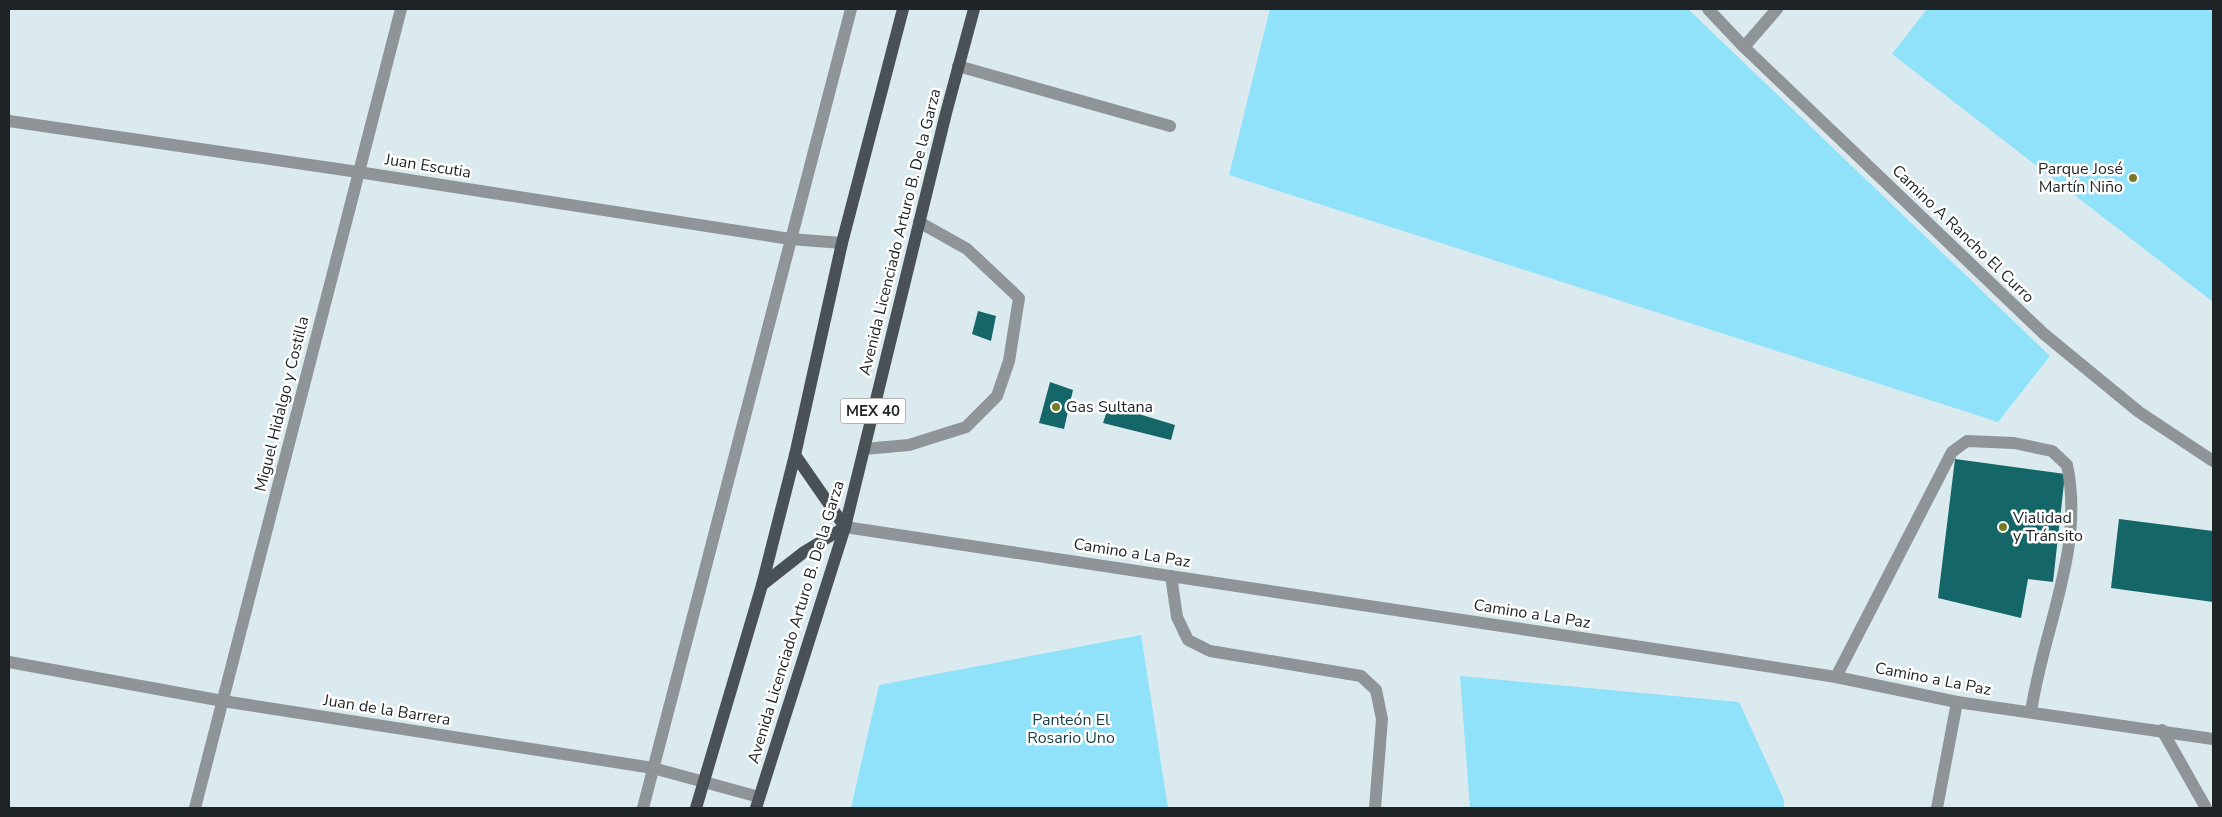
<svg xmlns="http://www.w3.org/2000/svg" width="2222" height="817" viewBox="0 0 2222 817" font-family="'Nunito Sans',sans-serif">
<rect width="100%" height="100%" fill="#daeaee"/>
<g fill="#90e2fa">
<polygon points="1270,9 1688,9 2050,356 1998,422 1229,175"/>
<polygon points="1927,9 2213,9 2213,302 1892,54"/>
<polygon points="1141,635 1168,808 851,808 879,685"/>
<polygon points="1460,676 1739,702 1784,800 1784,808 1470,808"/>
</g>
<g fill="#146668">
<polygon points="978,311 996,316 991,341 972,334"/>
<polygon points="1050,382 1073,390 1064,429 1039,423"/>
<polygon points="1109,405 1175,425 1171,440 1103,423"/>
<polygon points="1955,459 2065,474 2053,582 2028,579 2021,618 1938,598"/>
<polygon points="2119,519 2213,531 2213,602 2111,588"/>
</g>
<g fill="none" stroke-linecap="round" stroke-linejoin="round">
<g stroke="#8f9498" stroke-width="12">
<polyline points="958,66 1170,126"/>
<polyline points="864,449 909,445 966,427 997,396 1009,361 1019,298 967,249 919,222"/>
<polyline points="1171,576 1177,617 1188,640 1210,651 1361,676 1376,690 1382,719 1375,808"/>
<path d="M1836,677L1952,452L1967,441L2014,443L2052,451L2067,465C2085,549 2043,629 2031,712"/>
<polyline points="2162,730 2206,808"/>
<polyline points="1937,808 1957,702"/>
</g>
<g stroke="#8f9498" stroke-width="12">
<polyline points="1744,47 1777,9"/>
<polyline points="9,121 358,172 790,239 842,243"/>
<polyline points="9,662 223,701 653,768 759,797"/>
<polyline points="195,808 401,9"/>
<polyline points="643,808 851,9"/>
</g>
<g stroke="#8f9498" stroke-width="12">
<polyline points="1708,9 1744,47 2044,334 2139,412 2213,461"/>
<polyline points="845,527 1714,658 1836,677 1957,702 2213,739"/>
</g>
<g stroke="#495157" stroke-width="12">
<polyline points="762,585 804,552 845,527 795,455"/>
<polyline points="696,808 762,585 795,455 842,243 903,9"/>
<polyline points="756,808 845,527 946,113 974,9"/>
</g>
</g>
<g fill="#767c25" stroke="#fff" stroke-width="2">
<circle cx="2133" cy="178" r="5"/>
<circle cx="1056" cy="407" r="5"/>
<circle cx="2003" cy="527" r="5"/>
</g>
<g text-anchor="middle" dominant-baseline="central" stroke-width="5" stroke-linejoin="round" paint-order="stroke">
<rect fill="#fff" stroke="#626566" stroke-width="1" x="840.5" y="398.5" width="65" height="25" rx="4"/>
<g font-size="15" font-weight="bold" fill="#1e2325">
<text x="873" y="411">MEX 40</text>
</g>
<g font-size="16" fill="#1e2325" stroke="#fff">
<text transform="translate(428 166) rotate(9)">Juan Escutia</text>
<text transform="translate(900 232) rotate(-76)">Avenida Licenciado Arturo B. De la Garza</text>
<text transform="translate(1963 234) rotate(44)">Camino A Rancho El Curro</text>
<text transform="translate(282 404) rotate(-76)">Miguel Hidalgo y Costilla</text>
<text transform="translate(1132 553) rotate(9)">Camino a La Paz</text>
<text transform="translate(1532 614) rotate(9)">Camino a La Paz</text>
<text transform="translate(796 622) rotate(-73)">Avenida Licenciado Arturo B. De la Garza</text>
<text transform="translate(1933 679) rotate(11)">Camino a La Paz</text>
<text transform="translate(387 710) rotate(9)">Juan de la Barrera</text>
</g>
<g font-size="16" fill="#1e2325" stroke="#fff" text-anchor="start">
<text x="2123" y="169" text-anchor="end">Parque José<tspan x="2123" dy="18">Martín Niño</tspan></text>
<text x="1066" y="407">Gas Sultana</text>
<text x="2013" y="518">Vialidad<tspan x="2013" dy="18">y Tránsito</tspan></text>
</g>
<g font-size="16" fill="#153e48" stroke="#fff">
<text x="1071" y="720">Panteón El<tspan x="1071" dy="18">Rosario Uno</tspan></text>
</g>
</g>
<rect width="2222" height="817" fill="none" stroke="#1e2325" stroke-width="20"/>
</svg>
